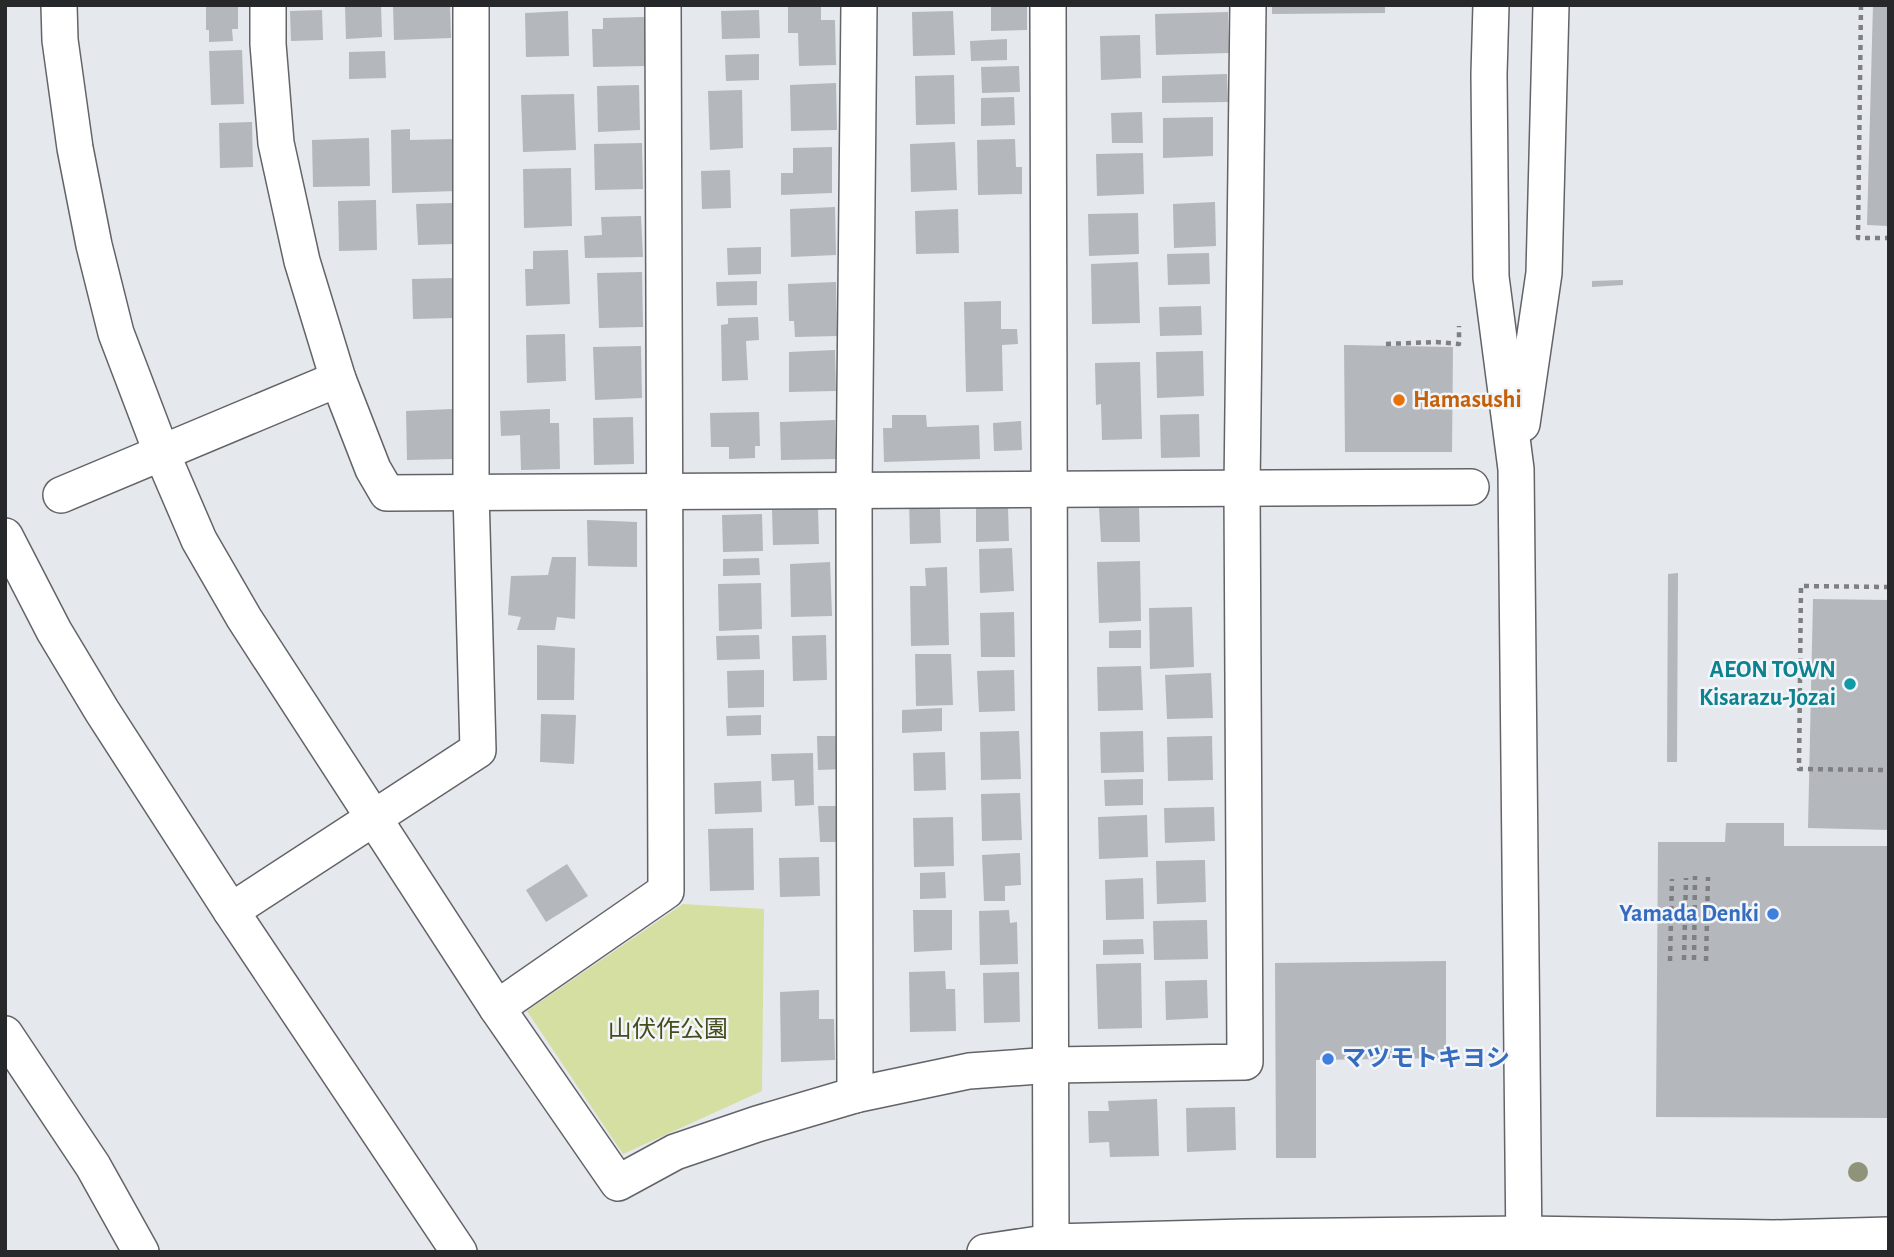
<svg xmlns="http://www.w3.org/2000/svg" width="1894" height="1257" viewBox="0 0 1894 1257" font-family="'Alegreya Sans','Noto Sans JP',sans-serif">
<rect width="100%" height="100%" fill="#e5e8ed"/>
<polygon fill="#d4dfa1" points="683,904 764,909 762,1091 623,1154 527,1011"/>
<g fill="#b4b7bc">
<polygon points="206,5 238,5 238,29 232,29 233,41 209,42 209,30 206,30"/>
<polygon points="345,5 381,5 382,37 346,39"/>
<polygon points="393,5 450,5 451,38 394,40"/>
<polygon points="1272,5 1385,5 1385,13 1272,14"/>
<polygon points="1873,5 1889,5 1889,226 1867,225"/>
<polygon points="821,6 821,20 835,20 836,65 799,66 798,33 788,33 788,7"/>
<polygon points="1027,6 1027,30 991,31 991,7"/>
<polygon points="322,10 323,40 291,41 290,11"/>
<polygon points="759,10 760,38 722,39 721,11"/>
<polygon points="568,11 569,56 526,57 525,13"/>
<polygon points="953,11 955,55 913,56 912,12"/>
<polygon points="1228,12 1229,53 1156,55 1155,14"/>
<polygon points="645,17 646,66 593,67 592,29 603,29 603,18"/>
<polygon points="1140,35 1141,78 1101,80 1100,36"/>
<polygon points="1007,39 1007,60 971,61 970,41"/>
<polygon points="242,50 244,104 211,105 209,51"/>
<polygon points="385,51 386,78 349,79 349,52"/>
<polygon points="759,54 759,80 726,81 725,55"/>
<polygon points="1019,66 1020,92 982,93 981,67"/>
<polygon points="1227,74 1228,102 1162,103 1162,76"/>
<polygon points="954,75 955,124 916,125 915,76"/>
<polygon points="836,83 837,130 791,131 790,85"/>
<polygon points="639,85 640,130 598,132 597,86"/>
<polygon points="742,90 743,148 710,150 708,91"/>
<polygon points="574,94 576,150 523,152 521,95"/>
<polygon points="1014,97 1015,125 981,126 981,98"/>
<polygon points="1142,112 1143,143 1112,143 1111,113"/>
<polygon points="1213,117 1213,156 1163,158 1163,118"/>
<polygon points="252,122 253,167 220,168 219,123"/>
<polygon points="410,129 410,140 456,139 457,191 392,193 391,130"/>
<polygon points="369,138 370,186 313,187 312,140"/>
<polygon points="1015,139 1016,167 1022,167 1022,194 978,195 977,140"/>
<polygon points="955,142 957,190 911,192 910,144"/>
<polygon points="642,143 643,189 595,190 594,144"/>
<polygon points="832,147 832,193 781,195 781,173 793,173 793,148"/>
<polygon points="1143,153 1144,194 1097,196 1096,154"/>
<polygon points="571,168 572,226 524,228 523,169"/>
<polygon points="730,170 731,208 702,209 701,171"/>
<polygon points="376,200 377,250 339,251 338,201"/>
<polygon points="1215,202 1216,246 1174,248 1173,204"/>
<polygon points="453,203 454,244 418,245 416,204"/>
<polygon points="835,207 836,255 791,257 790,209"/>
<polygon points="958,209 959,253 916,254 915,211"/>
<polygon points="1138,213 1139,254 1089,256 1088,214"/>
<polygon points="641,216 643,257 585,258 584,236 602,235 601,217"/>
<polygon points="761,247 761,274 728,275 727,248"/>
<polygon points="568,250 570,304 526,306 525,269 533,269 533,251"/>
<polygon points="1209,253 1210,284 1168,285 1167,254"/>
<polygon points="1138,262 1140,323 1092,324 1091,264"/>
<polygon points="642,272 643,327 599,328 597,273"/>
<polygon points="454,278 455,318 413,319 412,279"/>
<polygon points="1623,280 1623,285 1592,287 1592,281"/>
<polygon points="757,281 757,305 717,306 716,282"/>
<polygon points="836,282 837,336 795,337 794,321 789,321 788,284"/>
<polygon points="1001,301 1001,329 1017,329 1018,344 1002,345 1003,391 966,392 964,302"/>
<polygon points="1201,306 1202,335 1160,336 1159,307"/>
<polygon points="758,317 759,340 746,341 748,380 722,381 721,325 728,324 728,318"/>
<polygon points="565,334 566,381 527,383 526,335"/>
<polygon points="1344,345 1453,347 1452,452 1345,452"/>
<polygon points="641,346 642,398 595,400 593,347"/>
<polygon points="835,350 836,391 789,392 789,352"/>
<polygon points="1203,351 1204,396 1157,398 1156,352"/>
<polygon points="1140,362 1142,439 1102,440 1101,404 1096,405 1095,363"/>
<polygon points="452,409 453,459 407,460 406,411"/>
<polygon points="550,409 550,423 559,423 560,469 521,470 520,435 501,436 500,411"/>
<polygon points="759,412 760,446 755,446 755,458 729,459 729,447 711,447 710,413"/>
<polygon points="1199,414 1200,457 1161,458 1160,415"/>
<polygon points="892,415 926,415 927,427 979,425 980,459 884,462 883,428 892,428"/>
<polygon points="633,417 634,464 594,465 593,418"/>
<polygon points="835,420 836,459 781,460 780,422"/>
<polygon points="1021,421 1022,450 994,451 993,423"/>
<polygon points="929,498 930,509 940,509 941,543 910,544 909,499"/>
<polygon points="976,507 1008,507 1009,541 976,542"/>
<polygon points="818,508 819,544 773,545 772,510"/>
<polygon points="1099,508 1139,508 1140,542 1101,542"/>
<polygon points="762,514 763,551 723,552 722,515"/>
<polygon points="587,520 637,522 637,567 588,566"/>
<polygon points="1012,548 1014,591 980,593 979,549"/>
<polygon points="552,557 576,557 575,619 557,617 555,630 517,630 521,617 508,615 511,576 548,575"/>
<polygon points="759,558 760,575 723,576 723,559"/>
<polygon points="1140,561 1141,621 1099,623 1097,562"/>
<polygon points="830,562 832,616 791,617 790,564"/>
<polygon points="947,567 949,645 911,646 910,586 926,586 925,568"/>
<polygon points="1678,573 1677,762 1667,762 1668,574"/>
<polygon points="761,583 762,629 719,631 718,584"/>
<polygon points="1813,599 1889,600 1889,830 1808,828"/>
<polygon points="1192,607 1194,667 1150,669 1149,608"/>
<polygon points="1014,612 1015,657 981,657 980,613"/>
<polygon points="1141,630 1141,648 1109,648 1109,631"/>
<polygon points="759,635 760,659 717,660 716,636"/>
<polygon points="826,635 827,680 793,681 792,636"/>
<polygon points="537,645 575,648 574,700 537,700"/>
<polygon points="915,654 951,654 953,705 916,706"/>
<polygon points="1141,666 1143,710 1098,711 1097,667"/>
<polygon points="764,670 764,707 728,708 727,671"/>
<polygon points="1014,670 1015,711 979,712 977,671"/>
<polygon points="1211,673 1213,718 1167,719 1165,675"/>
<polygon points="942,708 942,731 902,733 902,710"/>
<polygon points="541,714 576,715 574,764 540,762"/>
<polygon points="761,715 761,735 727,736 726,716"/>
<polygon points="1019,731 1021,779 981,780 980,732"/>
<polygon points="1143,731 1144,772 1101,773 1100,732"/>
<polygon points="817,736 843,736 844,769 818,770"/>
<polygon points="1212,736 1213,780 1168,781 1167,737"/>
<polygon points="945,752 946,790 914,791 913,753"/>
<polygon points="813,753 814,805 795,806 794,780 772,781 771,754"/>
<polygon points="1143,779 1143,805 1105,806 1104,780"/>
<polygon points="761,781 762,812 715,814 714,783"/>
<polygon points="1020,793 1022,840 982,841 981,794"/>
<polygon points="818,806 842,806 843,842 820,842"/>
<polygon points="1214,807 1215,841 1165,843 1164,808"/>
<polygon points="1147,815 1148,857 1099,859 1098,817"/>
<polygon points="953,817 954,866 914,867 913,818"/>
<polygon points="1726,823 1784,823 1784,846 1889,846 1889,1118 1656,1117 1658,842 1725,842"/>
<polygon points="753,828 754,890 710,891 708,829"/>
<polygon points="1020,853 1021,885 1005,886 1005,901 984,901 982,855"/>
<polygon points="819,857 820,896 780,897 779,858"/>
<polygon points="1205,860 1206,902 1157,904 1156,861"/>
<polygon points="567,864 588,896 546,922 526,890"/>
<polygon points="945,872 946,898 920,899 920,873"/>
<polygon points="1143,878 1144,919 1106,920 1105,880"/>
<polygon points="913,910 952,910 952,950 914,952"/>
<polygon points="1009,910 1010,923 1017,922 1018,964 980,965 979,911"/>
<polygon points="1207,920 1208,959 1154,960 1153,921"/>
<polygon points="1143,939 1144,954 1103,955 1103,940"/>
<polygon points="1446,961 1446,1058 1316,1060 1316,1158 1276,1158 1275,963"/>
<polygon points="1141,963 1142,1028 1098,1029 1096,964"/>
<polygon points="945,971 946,989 955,989 956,1031 910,1032 909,972"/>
<polygon points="1019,972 1020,1022 984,1023 983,973"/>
<polygon points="1207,980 1208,1018 1166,1020 1165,981"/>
<polygon points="819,990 819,1019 834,1019 835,1060 781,1062 780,992"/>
<polygon points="1157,1099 1159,1156 1110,1157 1109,1142 1089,1143 1088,1111 1109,1111 1108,1101"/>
<polygon points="1235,1107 1236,1150 1187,1152 1186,1108"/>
</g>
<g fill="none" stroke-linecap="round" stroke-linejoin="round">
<g stroke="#626468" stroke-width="38">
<g id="minor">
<polyline points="59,5 60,40 75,148 94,245 116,333 162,454 199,540 244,618 497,1008 618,1183 675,1152 757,1124 855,1095 969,1071 1052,1065 1245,1062 1242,488 1248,5"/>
<polyline points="268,5 268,44 276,143 302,261 338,379 373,469 387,493 1471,487"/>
<polyline points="1048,5 1051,1252"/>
<polyline points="1491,5 1489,74 1491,277 1516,469 1524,1252"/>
<polyline points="1522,424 1544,273 1551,5"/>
<polyline points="61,495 338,379"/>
<polyline points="5,536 54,631 102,711 231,911 459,1252"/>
<polyline points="231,911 478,750 471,492 471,5"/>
<polyline points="497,1008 666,891 663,5"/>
<polyline points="5,1034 93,1166 141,1252"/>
<polyline points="855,1095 854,490 859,5"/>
<polyline points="985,1252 1052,1242 1245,1237 1525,1234 1774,1238 1889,1235"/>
</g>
</g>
<g stroke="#7d7f83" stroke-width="4.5" stroke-dasharray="5 5" stroke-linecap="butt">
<polyline points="1861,5 1858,238 1889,238"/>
<polyline points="1386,344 1436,342 1459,344 1459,326"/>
<polyline points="1889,587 1801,586 1799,769 1889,770"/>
<polyline points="1684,960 1686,878"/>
<polyline points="1694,960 1695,876"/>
<polyline points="1670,961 1672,879"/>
<polyline points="1706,961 1708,877"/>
</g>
<use href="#minor" stroke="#fff" stroke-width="35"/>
</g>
<circle fill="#8e937a" cx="1858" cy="1172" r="10"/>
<circle fill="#e8710a" stroke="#f2f5fa" stroke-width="2.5" cx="1399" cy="400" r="7"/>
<circle fill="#0f9aa8" stroke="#f2f5fa" stroke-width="2.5" cx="1850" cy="684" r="7"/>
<g fill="#3f7fe0" stroke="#f2f5fa" stroke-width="2.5">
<circle cx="1773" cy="914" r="7"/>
<circle cx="1328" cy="1059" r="7"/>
</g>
<g text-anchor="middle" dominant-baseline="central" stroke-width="5" stroke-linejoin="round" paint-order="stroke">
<g font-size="24" font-weight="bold" fill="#c56008" stroke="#f2f5fa" text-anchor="start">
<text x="1413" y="400">Hamasushi</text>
</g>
<g font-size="24" font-weight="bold" fill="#0d838f" stroke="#f2f5fa" text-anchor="end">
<text x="1836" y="670">AEON TOWN<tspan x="1836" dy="28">Kisarazu-Jozai</tspan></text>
</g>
<g font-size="24" font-weight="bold" fill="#366cbe" stroke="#f2f5fa" text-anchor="end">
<text x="1759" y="914">Yamada Denki</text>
<text x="1342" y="1059" text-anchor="start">マツモトキヨシ</text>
</g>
<g font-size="24" fill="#464d1b" stroke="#f2f5fa">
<text x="668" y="1030">山伏作公園</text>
</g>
</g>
<rect width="1894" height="1257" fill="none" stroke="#27282a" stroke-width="14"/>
</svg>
